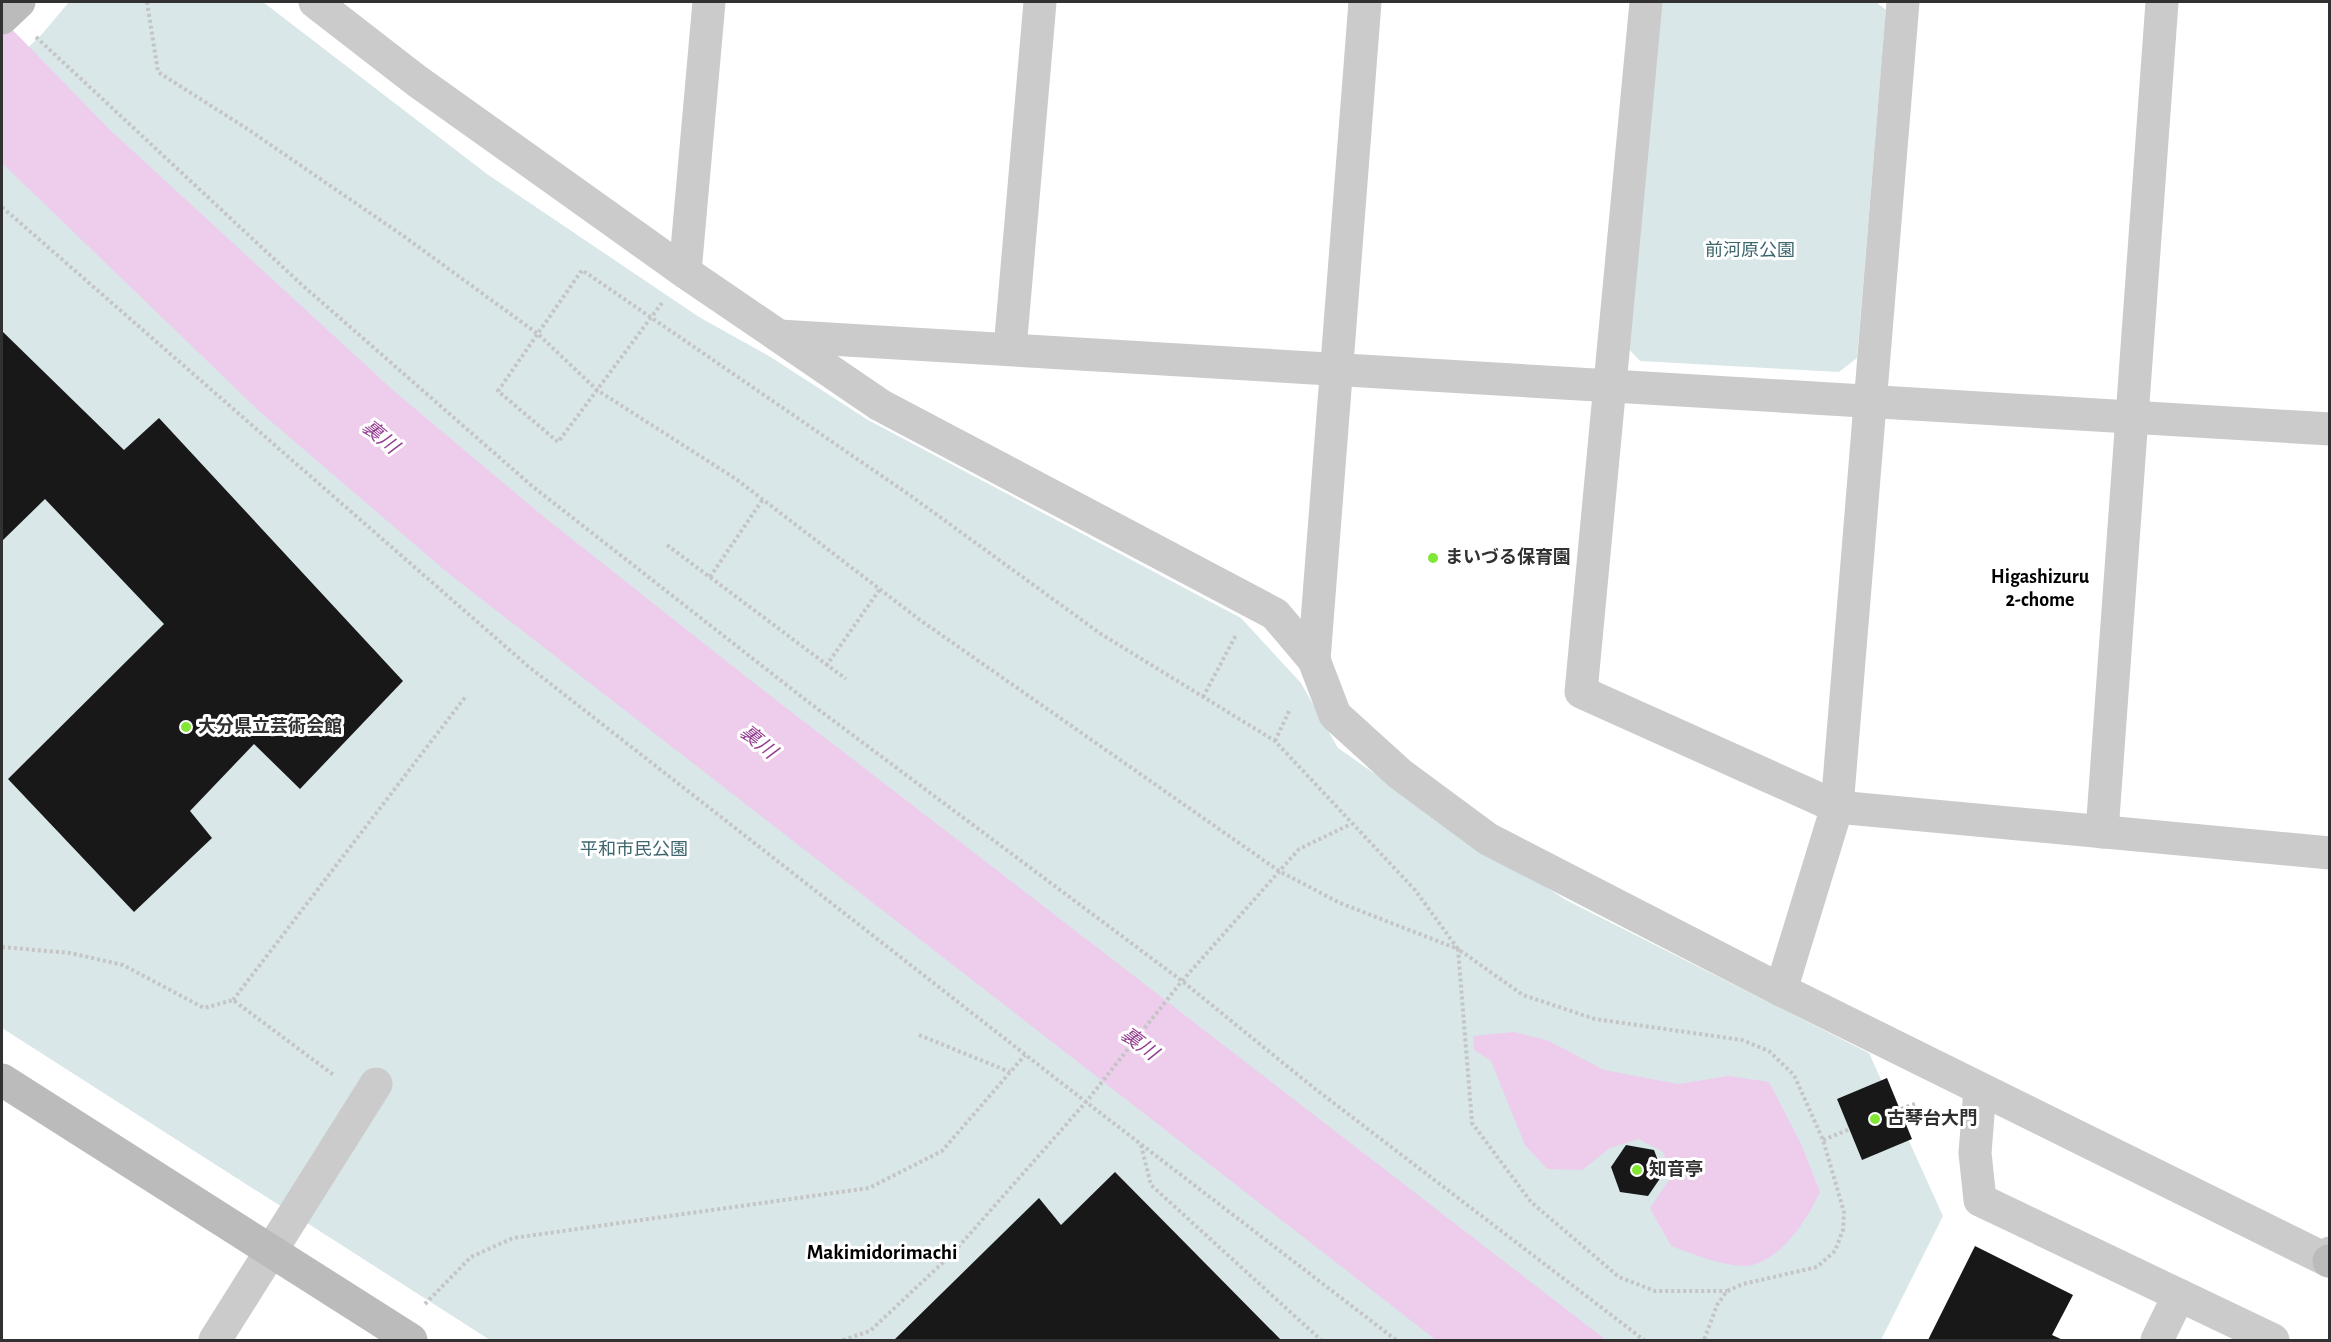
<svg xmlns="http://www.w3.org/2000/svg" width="2331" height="1342" viewBox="0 0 2331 1342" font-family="'Alegreya Sans','Noto Sans JP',sans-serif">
<rect width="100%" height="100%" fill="#fff"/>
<g fill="#d9e7e9">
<polygon points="69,2 263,2 487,174 699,317 769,356 868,420 1241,618 1301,683 1338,748 1391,785 1566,900 1869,1053 1943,1216 1881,1340 490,1340 2,1028 2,73 42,34"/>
<polygon points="1655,2 1876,2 1886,10 1857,358 1839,372 1640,361 1626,346"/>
</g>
<g fill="#edccec">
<polygon points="2,19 110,130 395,392 544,517 754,683 1606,1340 1436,1340 448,573 259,411 2,163"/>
<path d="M1514,1032L1549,1041L1604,1070L1678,1084L1729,1076L1769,1082L1802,1146L1820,1192C1807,1219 1786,1253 1756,1264C1737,1272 1690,1253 1671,1246L1650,1208L1673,1174L1662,1151L1638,1139L1610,1148L1582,1170L1547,1169L1525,1145L1491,1061L1474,1050L1473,1036Z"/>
</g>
<g fill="#181818">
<polygon points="2,331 124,450 159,418 403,681 300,789 254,744 190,811 212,838 134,912 8,779 164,624 45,499 2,541"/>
<polygon points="1887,1078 1912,1139 1862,1160 1837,1099"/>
<polygon points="1626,1145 1654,1150 1663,1174 1648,1196 1620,1192 1611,1167"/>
<polygon points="1115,1172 1281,1340 894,1340 1039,1198 1061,1225"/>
<polygon points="1975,1246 2073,1295 2052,1335 2063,1340 1928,1340"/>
</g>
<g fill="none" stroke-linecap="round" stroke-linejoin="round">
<g stroke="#c5c5c5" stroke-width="4" stroke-dasharray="3 3" stroke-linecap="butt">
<polyline points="147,2 158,72 249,130 402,235 538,334 597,390 736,479 920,620 1279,871 1340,903 1458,949 1472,1123 1531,1202 1619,1277 1655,1291 1727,1291"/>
<polyline points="36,37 301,284 532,486 807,701 1182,981 1314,1088 1644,1340"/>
<polyline points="2,207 529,667 1086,1102 1396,1340"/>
<path d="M662,303C627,349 593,396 558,442L498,391L582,270L911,496L1101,634L1275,741L1415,890L1458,949L1523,995L1595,1019L1742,1040L1769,1051L1794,1075L1823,1140L1844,1212L1843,1230L1835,1251L1817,1267L1743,1284L1727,1291L1717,1305L1704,1340"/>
<polyline points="667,545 846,679"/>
<polyline points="710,577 763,499"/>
<polyline points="826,666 880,589"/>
<polyline points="1203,697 1236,635"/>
<polyline points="1275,741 1290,709"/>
<polyline points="2,947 70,953 123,965 204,1008 233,1000 335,1076"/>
<polyline points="233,1000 466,696"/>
<polyline points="919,1035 1010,1072"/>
<polyline points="1901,1109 1915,1104"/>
<polyline points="1823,1140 1850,1129"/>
<polyline points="1141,1145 1151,1185 1321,1340"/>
<polyline points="425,1304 471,1257 513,1238 869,1188 942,1151 1025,1055"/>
<polyline points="843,1340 870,1331 953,1253 1086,1102 1182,981 1299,849 1351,824"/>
</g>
<g stroke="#cbcbcb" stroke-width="33">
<polyline points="315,2 417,81 685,272 880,405 1275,614 1314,660 1335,715 1400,774 1488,839 1781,990 2329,1261 2330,1253"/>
<polyline points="1646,2 1581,692 1837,807 2330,853"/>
<polyline points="685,272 709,2"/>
<polyline points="779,336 2330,429"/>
<polyline points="1010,349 1040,2"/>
<polyline points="1314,660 1365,2"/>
<polyline points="2102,832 2162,2"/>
<polyline points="1781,990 1837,807 1903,2"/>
<polyline points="1980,1089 1975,1153 1980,1200 2273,1340"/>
<polyline points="215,1340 376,1084"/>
<polyline points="2157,1340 2179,1295"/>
</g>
<g stroke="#bbb" stroke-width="33">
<polyline points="2,18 19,2"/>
<polyline points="2,1080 411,1340"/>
<polyline points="2329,1261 2330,1261"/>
</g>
</g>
<g fill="#81e634" stroke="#fff" stroke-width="2">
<circle cx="1433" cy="558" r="6"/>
<circle cx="186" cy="727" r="6"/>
<circle cx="1875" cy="1119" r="6"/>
<circle cx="1637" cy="1170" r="6"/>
</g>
<g text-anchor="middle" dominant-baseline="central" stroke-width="6" stroke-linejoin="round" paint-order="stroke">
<g font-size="18" fill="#3d656d" stroke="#fff">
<text x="1750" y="251">前河原公園</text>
<text x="634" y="850">平和市民公園</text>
</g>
<g font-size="18" font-weight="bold" fill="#313131" stroke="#fff" text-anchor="start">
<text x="1445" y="558">まいづる保育園</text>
<text x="198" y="727">大分県立芸術会館</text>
<text x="1887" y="1119">古琴台大門</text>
<text x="1649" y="1170">知音亭</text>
</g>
<g font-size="20" font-style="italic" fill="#943d92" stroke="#fff">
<text transform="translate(380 437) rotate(39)">裏川</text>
<text transform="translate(758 742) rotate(39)">裏川</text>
<text transform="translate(1139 1044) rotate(37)">裏川</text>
</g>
<g font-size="20" font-weight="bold" fill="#000" stroke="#fff">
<text x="2040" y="577">Higashizuru<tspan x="2040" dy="23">2-chome</tspan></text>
</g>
<g font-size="21" font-weight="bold" fill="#000" stroke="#fff">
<text x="882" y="1252">Makimidorimachi</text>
</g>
</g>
<rect width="2331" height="1342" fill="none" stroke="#313131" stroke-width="6"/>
</svg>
